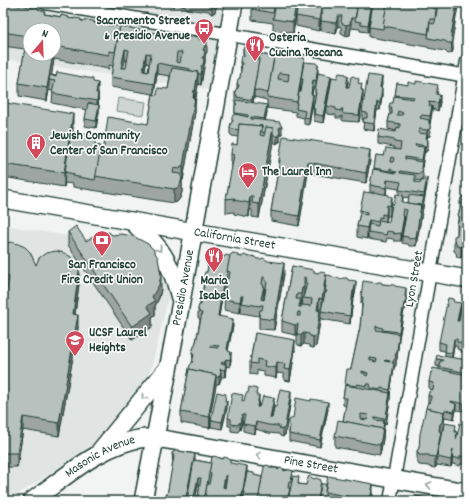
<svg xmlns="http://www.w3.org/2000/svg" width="470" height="504" viewBox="0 0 470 504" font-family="Dekko,sans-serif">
<rect width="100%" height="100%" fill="#f2f3f3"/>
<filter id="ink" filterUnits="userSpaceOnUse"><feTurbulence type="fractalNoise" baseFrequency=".025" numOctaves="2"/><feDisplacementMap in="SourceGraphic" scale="8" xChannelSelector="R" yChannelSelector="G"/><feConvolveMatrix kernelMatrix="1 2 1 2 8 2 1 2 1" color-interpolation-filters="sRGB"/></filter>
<g filter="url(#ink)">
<g fill="#e0e4e3" fill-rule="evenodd">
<path d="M3,3H238L218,91L3,59ZM30,30H54V54H30Z"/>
<polygon points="3,225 152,250 171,286 152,365 143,393 102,439 8,501 3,501"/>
</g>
<polygon fill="#ced5d3" stroke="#768984" points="118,98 146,102 144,115 116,111"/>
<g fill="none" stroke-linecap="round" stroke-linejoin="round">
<g stroke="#1f3d34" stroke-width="15">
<g id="street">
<polyline points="46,3 467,76"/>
<polyline points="390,501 467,61"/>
</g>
</g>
<g stroke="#1f3d34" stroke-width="20">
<g id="secondary">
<path id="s1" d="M3,199L467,279"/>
<path d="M132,221C139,229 148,236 155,244C168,259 175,278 180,298"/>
<polyline points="100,451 167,369"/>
<path id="s2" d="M32,501C65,477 104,442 146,438C155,438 165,439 174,441L467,492"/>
<path id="s3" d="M143,501L181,302L234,3"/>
</g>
</g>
<use href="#street" stroke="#fff" stroke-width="12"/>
<use href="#secondary" stroke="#fff" stroke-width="17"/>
</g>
<g fill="#9da6a3" stroke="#1f3d34" fill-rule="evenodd">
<path d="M3,3L38,9L45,14L107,25L120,29L170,35L199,39L207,52L205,55V62L204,67L201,85L198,84L195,104V112L183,180H182V192L180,198L177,202L174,203L73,187V184L65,183L64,187L3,177V120L73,127V132L96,146L101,152L103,153L148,124L153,94L111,87V77L113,66L109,65V69L54,59L51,75L93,83L98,93L99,112L96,128L85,126V119L87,110L52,103L53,91L49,90L47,101L19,96V83L25,49L3,46ZM125,60H127L126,68H123ZM146,63L149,64L148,72L145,71ZM157,74L170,76L168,89L157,95L154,94Z"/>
<polygon points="165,3 217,3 215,12 212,14 210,13 209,11 201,10 201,11 186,9 186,7 176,5 174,7 170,6 169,4"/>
<polygon points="298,3 293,33 273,30 273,23 252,20 252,9"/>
<polygon points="323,3 323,8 325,3 342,3 342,5 343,5 344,3 462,3 462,6 458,6 452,39 453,50 452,53 448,54 445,51 428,48 428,47 369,37 369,27 373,4 372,4 372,9 368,32 360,31 360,29 351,28 350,35 346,36 343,34 341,33 341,27 338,26 336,34 321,31 321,20 319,31 296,26 296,16"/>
<path d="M243,48H251L261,54L274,57L280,54L298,57L318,73L331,81L337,78L346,76L348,83L347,87H349L359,83L362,90L363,97L359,122L344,121L342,120V116H341V118H336V115L327,114V106L329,93L323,123L314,121L313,108L315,100V88H313L312,94L313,102L309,125L304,124V118L296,116V112L267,108V100L254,97L253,103L267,112L265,121L280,125L282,134L280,135V142H278L277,144L273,142L259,218L252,217V210L250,209L249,217L234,214V212L226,213V199L232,168H231V154L237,145L238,137L232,136L230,134V127L232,122V119L235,114V93L237,88V84L240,78L241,72L240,62L243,56ZM301,86H302L301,92H300Z"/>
<path d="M397,83L438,92L437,94L440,102L438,111L432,109L430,124L429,123L430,132V136L427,137L428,147L427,151L424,153L422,167L423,176L422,180H420V181L415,180V182L427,185L416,246H409L408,244L402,243V236L405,217H404V223L401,241H394L393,239L387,238L386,242L368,239V235L367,239L357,237V226L360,213V210L373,193L370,192V185L374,169L376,155L384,156L394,149V147L378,144V137L396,132L397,131L388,129V122L390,114L389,107L393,103L395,96ZM387,187L399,189V195L394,204L392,205L389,196L386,194ZM403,197L409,198L408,203H403ZM387,216H390L389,222H386Z"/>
<polygon points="382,84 381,88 382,96 380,110 377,110 374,131 363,129 364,120 362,120 362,112"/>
<polygon points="279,160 370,161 366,183 308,173 299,226 271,221 271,211 279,166"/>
<polygon points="467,197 467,259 465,259 464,257 462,256 461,258 457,257 456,253 454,251 454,240 457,235 457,224 458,220 458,215 460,209 460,202"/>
<polygon points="68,232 86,241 101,237 161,289 159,298 155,306 155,315 152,317 152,327 132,340 68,245"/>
<polygon points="3,244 36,265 79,284 75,314 78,328 59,436 23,430 17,467 3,467 3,301 5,302 7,290 3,287"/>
<path d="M215,255L223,257H230L238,256L257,259L284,274L274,330L260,329L259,328V316L241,313V307L240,313L224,310L225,292H223L219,316L233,326L228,349V351L231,359L230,367L226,366V367L225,377H221V379L219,384H216L210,416V428L181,423V412L189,369L192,363L193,360L192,352L196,342L200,320L198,317V309L200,305V301L201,297V293L203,289L204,276L207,272L208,266L207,265V258ZM264,288H265V291L264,297Z"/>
<path d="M292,266L314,272L326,277L356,288L354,299H353L350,324L321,319V309H319L320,321L316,346L313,348L310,347L309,345L304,344L301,346L298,345L297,343V335H295L282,332V321ZM302,298L303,305L301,307H300V305H301Z"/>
<polygon points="382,284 395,286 406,296 406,309 404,310 399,338 397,359 396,361 396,365 394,368 390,394 390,400 386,424 384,426 383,439 380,455 335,447 335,436 343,421 346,406 343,405 343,398 345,384 351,369 360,327 362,304 361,304 361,297"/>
<polygon points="454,302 461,310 459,321 467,305 467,349 465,349 465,353 461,352 461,350 457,349 457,346 454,346 452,358 467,360 467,401 464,411 456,410 454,419 445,417 443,430 456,432 457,437 467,425 467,455 466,464 460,464 460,466 452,464 452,459 451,467 437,465 436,467 435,468 429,467 429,466 419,465 417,461 417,451 419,448 428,402 428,396 430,390 429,389 429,382 432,373 439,369 439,367 436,366 436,359 445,356 445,351 439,350 439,342"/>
<polygon points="255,333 295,350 290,381 284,380 284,374 277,373 276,378 264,376 264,371 257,370 257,375 250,374 250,363"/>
<polygon points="257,395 259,402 258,407 274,406 271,418 272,418 276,407 291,399 285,435 283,437 280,436 279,434 268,433 256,429 255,434 243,431 243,422 242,422 240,430 239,430 238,432 231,431 231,426 228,426 228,418 243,401 244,401"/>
<polygon points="226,401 227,409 222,429 211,427 211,420"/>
<polygon points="328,409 320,447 289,441 289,424"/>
<polygon points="179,451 195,460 211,463 230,463 254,475 262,477 270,468 284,471 293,476 299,484 306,485 321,484 373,495 372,501 243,501 244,499 243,499 243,501 198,501 198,497 200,485 198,485 195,501 164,501 167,495 173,464 172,453"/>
</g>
<g fill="#808784" stroke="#1f3d34">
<polygon points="174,3 176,3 176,5 174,7"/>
<polygon points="212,3 217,3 215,12 212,14"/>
<polygon points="296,3 298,3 293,33 293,22"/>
<polygon points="322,3 323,3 323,9 319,31 319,20"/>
<polygon points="372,3 372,9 368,32 368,25"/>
<polygon points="457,3 458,3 458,5 452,42 453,40 453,50 452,53 451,36"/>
<polygon points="338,16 338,26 336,34 336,23"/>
<polygon points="351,18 351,28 350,35 346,36 346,25"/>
<polygon points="207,41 207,52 205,55 205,62 204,67 201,85 201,66 203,50"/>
<polygon points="54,46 54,59 51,80 49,80 49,90 47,101 47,88 53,54 54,54"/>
<polygon points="125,49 125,60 121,78 121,68"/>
<polygon points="261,50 261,61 254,90 254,97 252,110 252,100"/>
<polygon points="146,53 146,63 143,82 143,71"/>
<polygon points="304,58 304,69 301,79 301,86 297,109 297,102"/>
<polygon points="157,63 157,74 154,95 154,84"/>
<polygon points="318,65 318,73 316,88 316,81"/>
<polygon points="198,72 198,85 195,104 195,91"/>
<polygon points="331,76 331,83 323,123 323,116"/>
<polygon points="348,76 348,83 346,94 346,87"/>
<polygon points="382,77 382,84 380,95 380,87"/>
<polygon points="313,80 313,88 311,101 311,94"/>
<polygon points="98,83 98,94 96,93"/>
<polygon points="382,89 382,96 380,110 380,103"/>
<polygon points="363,90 363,97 359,122 359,115"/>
<polygon points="98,93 98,104 97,112 97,101"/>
<polygon points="194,94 194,104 195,98 195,112 183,180 183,166"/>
<polygon points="313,95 313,102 309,125 309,118"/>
<polygon points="440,95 440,102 438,111 438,103"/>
<polygon points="377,102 377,110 374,131 374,124"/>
<polygon points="99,105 99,112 96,128 96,121"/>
<polygon points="267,105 267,112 264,127 264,119"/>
<polygon points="432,106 432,113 430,124 430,116"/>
<polygon points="73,114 73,127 66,173 65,172 64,187 64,173"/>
<polygon points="429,120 429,127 430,125 430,136 427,137 427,130"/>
<polygon points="282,126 282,134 280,135 280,142 278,142 277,144 277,137 279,128"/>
<polygon points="273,128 273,142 259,218 259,204"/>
<polygon points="427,134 427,142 428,140 428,147 427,151 425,153 425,146"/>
<polygon points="424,147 424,155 422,167 422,160"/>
<polygon points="370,150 370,161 366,183 366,173"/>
<polygon points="308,162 308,173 299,226 299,216"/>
<polygon points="182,178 182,192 180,198 177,202 174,203 174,189"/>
<polygon points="427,178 427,185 416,246 416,238 421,205 424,197"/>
<polygon points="387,180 387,187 386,195 386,188"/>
<polygon points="250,196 250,209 249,217 249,203"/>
<polygon points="392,197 392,207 390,216 390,206"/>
<polygon points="387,205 387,216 386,225 386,215"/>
<polygon points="404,216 404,223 401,241 401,233"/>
<polygon points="369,220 369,230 368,232 367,239 367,228"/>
<polygon points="462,245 462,256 461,258 461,247"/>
<polygon points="284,263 284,274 274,330 274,320"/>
<polygon points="79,271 79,284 73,327 73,314"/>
<polygon points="326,274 326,285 325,286 325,293 322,310 322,299"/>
<polygon points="161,275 161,289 159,298 155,306 155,315 152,317 152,327 132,340 132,327 147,306 152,297"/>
<polygon points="356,281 356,288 354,299 354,291"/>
<polygon points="223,285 223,292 218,323 218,316"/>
<polygon points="264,286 264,297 262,305 261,299"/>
<polygon points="304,287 304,298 302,298 301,305 301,294 302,288"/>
<polygon points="406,288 406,296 405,302 406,298 406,309 404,310 399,338 397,359 396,361 396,365 394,368 390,394 390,400 386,424 384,426 384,419 386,412 390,395 392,363 395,355 399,336 399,332"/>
<polygon points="353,291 353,299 350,324 350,316"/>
<polygon points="241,296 241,307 240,313 240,302"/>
<polygon points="319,298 319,309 317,321 317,310"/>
<polygon points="461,303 461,310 457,328 457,321"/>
<polygon points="320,311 320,321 316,346 313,348 313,337"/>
<polygon points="78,315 78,328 59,436 59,423"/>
<polygon points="233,319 233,326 227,356 227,349"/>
<polygon points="298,324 297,335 295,335 295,325"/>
<polygon points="304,333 304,344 301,346 301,335"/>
<polygon points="454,339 454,346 452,360 452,353"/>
<polygon points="295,340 295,350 290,381 290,370"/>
<polygon points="231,352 231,359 230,367 230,360"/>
<polygon points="226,359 226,367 225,377 224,362"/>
<polygon points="277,362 277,373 276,378 276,368"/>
<polygon points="221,372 221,379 219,384 219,377"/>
<polygon points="216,375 216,386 210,416 210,428 210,417 209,414"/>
<polygon points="291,391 291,399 285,435 283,437 283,429"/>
<polygon points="467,394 467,401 464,411 464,404"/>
<polygon points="259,395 259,402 257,414 257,407"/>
<polygon points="274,398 274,406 270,425 270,418"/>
<polygon points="227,401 227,409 222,429 222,422"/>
<polygon points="328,402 328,409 320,447 320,440"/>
<polygon points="456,404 456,411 454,419 454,412"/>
<polygon points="444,412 444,423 437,457 436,467 435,468 435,457 439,431 440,424"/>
<polygon points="242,415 242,422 240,430 240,423"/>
<polygon points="23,417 23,430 17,467 17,453"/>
<polygon points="384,421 383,439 380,455 380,445"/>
<polygon points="256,422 256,429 255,434 255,426"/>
<polygon points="467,448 467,455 466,464 466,456"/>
<polygon points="453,449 453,456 451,467 451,460"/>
<polygon points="195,454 195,464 187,501 186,501 186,497"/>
<polygon points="247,466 247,477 243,492 243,501 241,501"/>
<polygon points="227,475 223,497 223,487 225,476"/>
<polygon points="198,478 198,485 195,501 194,501 194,497"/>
<polygon points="373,484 373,495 372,501 370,501"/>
</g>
<g fill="#b7c1bd" stroke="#1f3d34" fill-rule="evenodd">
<polygon points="3,3 9,4 14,3 15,5 20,6 22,5 32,8 35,7 37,7 38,9 45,11 44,14 61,17 61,15 69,17 68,18 74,19 74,18 81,19 81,21 86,21 86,20 94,21 94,23 99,24 99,22 107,23 107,25 120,26 115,52 109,51 109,55 54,46 54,47 54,30 30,30 30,54 53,54 47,88 19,83 27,36 3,32"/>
<polygon points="253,3 275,3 273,13 252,9"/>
<polygon points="276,3 296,3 293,22 273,19"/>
<polygon points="298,3 322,3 319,20 296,16"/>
<polygon points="326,3 338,3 338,6 340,7 340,4 343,5 344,3 355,3 354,7 357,8 355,18 351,18 350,24 346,25 343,24 341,22 342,16 338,16 336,23 321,21 323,4 326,4"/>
<polygon points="358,3 372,3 368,25 360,24 361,22 355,21"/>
<polygon points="373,3 387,3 383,29 369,27"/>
<polygon points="387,3 433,3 432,8 436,9 435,19 430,19 428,34 383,26"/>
<polygon points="434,3 457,3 451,36 453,40 452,43 448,43 445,41 428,38 430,23 434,24 435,22 438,4"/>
<path d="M120,26L162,34L165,31L170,32V35H173L175,33L180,34L181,36L183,37L184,35L189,36L190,38L193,36L199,37V39L202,40L203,38L207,41L203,50L205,51L204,57H202L204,60L203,65L201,66L202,69L201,74H198V72L190,71V69L157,63L154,84L111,77ZM125,49L129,50L126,68H121ZM177,52H182L180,63L176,62ZM146,53L151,54L148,72L143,71Z"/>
<polygon points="246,46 249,46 251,48 259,48 261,50 252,100 237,97 237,95 235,93 236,89 238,88 239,85 237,84 238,79 240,78 242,63 240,62 241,57 244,56 243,48"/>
<path d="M276,52L280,54L283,52L287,53L288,55L291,56L293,54L297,55L298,57L304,58L297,102L267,97L275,53ZM279,73L289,74L288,81L278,79Z"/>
<polygon points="260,54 274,57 268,93 254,90"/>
<polygon points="304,62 316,63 318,65 316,81 313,80 311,94 313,95 309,118 304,117 305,111 296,109 299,92 301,92 303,79 301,79"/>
<polygon points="172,68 198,72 195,91 194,90 193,98 195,98 183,166 181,166 180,169 174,168 173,173 180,174 182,178 180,185 177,188 174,189 95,176 99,152 103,153 108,117 148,124 153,94 157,95 158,88 168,89"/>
<polygon points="57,72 93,79 93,82 98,83 96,93 98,93 97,101 52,93 55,81 49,80 50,75 56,77"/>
<polygon points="318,73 331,76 323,116 314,114 315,109 313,108 316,93 315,93"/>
<polygon points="339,73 346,74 346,76 348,76 346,87 349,87 351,77 353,76 359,79 358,83 362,84 361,90 363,90 359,115 344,114 342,112 343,109 341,109 341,111 336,110 336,108 327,106 332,77 337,78"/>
<polygon points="368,75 382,77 380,87 382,89 380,103 377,102 374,124 363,122 364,118 367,118 367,113 362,112"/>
<path d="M416,81L438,85L436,94L440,95L438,103L428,102L430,103L429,106H432L430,116L422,115L421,116L420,118L429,120V123L430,125V129L427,130L419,129L418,133L427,134L426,138L428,140L427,144L425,146L416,144L415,146L424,147L422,160L405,157V159L422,162L421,168L423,169L422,173L420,172V174L400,171V173L415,175V182L421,183V180L424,181V177L427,178L424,194L399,190L401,182L395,181L387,180L386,188L370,185L373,169L396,173L397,172L391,171L392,169L390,168V171L374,168L376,155L384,156L386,148L400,150L401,143L394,142L395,140L378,137L379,129L396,132L397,127L400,128V124L388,122L390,114H392V110H391L392,107H389L390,103H393L394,96L413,99L414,97L395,95L397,83L408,85V82L416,84ZM398,111L403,113L402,115H397ZM391,157L394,158L393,162H390Z"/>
<polygon points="237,100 267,105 264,119 251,117 251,119 280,122 280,124 282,126 279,128 280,134 278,135 277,137 273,134 273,128 266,127 265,133 262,132 262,126 239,124 239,130 232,129 230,127 231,123 233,121 232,119 232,116 235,114 248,117 248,115 235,113 235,106 237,104 235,102"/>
<polygon points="6,103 73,114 64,173 3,164 3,120"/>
<polygon points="88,103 99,105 96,121 85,119"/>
<polygon points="239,124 262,126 260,135 264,136 266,127 273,128 259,204 252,203 253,196 250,196 249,203 234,200 235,198 226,199 234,155 231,154 232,144 237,145"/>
<polygon points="71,132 96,136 95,145 101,146 95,180 73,176 74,174 65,172"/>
<polygon points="283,136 370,150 366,173 308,162 299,216 271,211 280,160 279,160"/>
<polygon points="364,192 373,193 373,192 389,195 389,196 392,197 390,206 387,205 386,215 382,214 382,218 379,217 378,222 369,220 367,228 357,226 360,213 367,215 367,212 360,210"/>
<polygon points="396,194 403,195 402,202 421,205 416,238 409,239 408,237 402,236 407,210 403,209 402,216 404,216 401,233 394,234 393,232 387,231 386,235 368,232 369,224 378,226 379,220 389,222 392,204 394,204"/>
<polygon points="409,195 424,197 421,209 421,205 408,203"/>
<polygon points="463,196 467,197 467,249 465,248 464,246 462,245 461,247 457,246 456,242 454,240 454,236 457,235 458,226 457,224 460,217 458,215 462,204 460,202 461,198"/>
<polygon points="76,226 86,241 98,233 101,237 109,232 112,235 121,234 133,236 148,244 153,249 158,258 161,275 159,285 152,297 155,301 147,306 152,313 132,327 68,232"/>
<polygon points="11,242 18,244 25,247 30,252 36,265 39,258 46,253 56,251 64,253 71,257 77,264 79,271 73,314 78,315 59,423 23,417 17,453 3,453 3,301 5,302 9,277 3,273 3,244"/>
<path d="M210,253H214L215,255L217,256V254L223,255L222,257H224L226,255L229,256L230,257L225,285H223L218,316L233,319L227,349H228V351L231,352L230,360L226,359L224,362H222L221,364H226L225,370L220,369L221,372L219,377H215L216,375L189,369L190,365L192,363L194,354L192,352L196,342L202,313H200L198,309L199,305H201V303L200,301V297H202L201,293L204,287L203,285L204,281L205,280L204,276L205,272H207L209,259L207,258L208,254ZM211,345L219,346L218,348L210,347Z"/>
<path d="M233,253L237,254L238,256L242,257L244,255L249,257L252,256L255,257L257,259H261L263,258L268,261L284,263L274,320L260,318L259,317L260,310H262L263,305H260V306L241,303L243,296H241L240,302L224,299L226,279L229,278L230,272L227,271L230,255ZM263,277H265V280L267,281L264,300L261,299L264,286L262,284Z"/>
<path d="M292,266L314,270V272L318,273L321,271L324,272L326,274L322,299L319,298L317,310L320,311L316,335L313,337L310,336L309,334L304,333L301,335H298L297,332L298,324L295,325L282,321ZM304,277L306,278L305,283H307L303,298L312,299L311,306L302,305L301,307H299L300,299H296L297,294H301L302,288L304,287ZM298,312H300V316H297Z"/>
<polygon points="329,275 335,278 337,277 341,279 343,278 347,278 348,280 356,281 354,291 353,291 350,316 321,311 325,293 326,293 327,291 325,290 326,286 325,286 326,276"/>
<path d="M363,281L376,283L378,282H381L382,284L394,285L395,286L406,288L405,296L406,298V302L404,303L399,332L382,330L383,328L376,326V330L399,334L397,352L395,355L396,357L392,363H394L390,390L381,388L380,390L371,388L370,384H367V386L357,384L356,386L345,384L347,369H351L360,327L363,297H361ZM370,358L377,359L376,362L370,360ZM385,360L390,361V362L384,361ZM362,371L368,373L367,376L365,375V373H362Z"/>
<polygon points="448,298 453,299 454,302 461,303 457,321 459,321 462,304 467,305 467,342 465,342 465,346 461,345 462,343 457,342 457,339 454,339 452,353 445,352 446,344 439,342"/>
<polygon points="255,333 295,340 290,370 284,369 285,364 277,362 276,368 264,366 265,361 257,359 257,364 250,363"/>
<polygon points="437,355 467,360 467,373 439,367 440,361 443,361 443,360 436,359"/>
<polygon points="433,368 467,375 467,394 464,404 451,401 451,402 456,404 454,412 445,410 444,413 444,412 426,408 428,402 429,403 431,398 431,396 428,396 430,389 433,390 434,383 429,382 431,372 432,373"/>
<polygon points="189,369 216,375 209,414 210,414 210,417 181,412"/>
<path d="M345,385L390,393L387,411L386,412L387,413L386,417L384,419L375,417V420L384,421L383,429L343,421L347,398H343ZM361,414L368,415L367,420L361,419Z"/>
<polygon points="249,387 257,389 256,395 259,395 257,407 259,407 260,404 261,404 263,396 274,398 270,418 272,418 274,407 276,407 280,389 291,391 285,427 283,429 280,429 279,426 268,425 256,422 255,426 243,424 245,415 242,415 240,423 239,423 238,425 231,424 231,419 228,418 232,393 243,395 242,401 244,401 246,393 248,393"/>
<polygon points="217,392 226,394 225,401 227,401 222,422 211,420"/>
<polygon points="296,398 311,401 311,399 328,402 320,440 289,434 290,425 289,424 289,420 293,418"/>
<polygon points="426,408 444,412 442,422 440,424 439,431 441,432 436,456 435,457 429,456 429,455 419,455 417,451 419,448 420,434"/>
<polygon points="338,420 383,429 380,445 335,436"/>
<polygon points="445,423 456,425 455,432 457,432 456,439 457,436 460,423 467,425 467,448 466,456 460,456 460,459 452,457 453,449 451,460 437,457 442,430 444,430"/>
<polygon points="178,449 179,451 195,454 186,497 187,497 186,501 164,501 166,495 167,495 174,456 172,453"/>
<path d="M214,456L223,459L224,457L228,458L230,460V463L247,466L241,501H208L204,499L207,485L209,484L211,474L209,472L212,457ZM227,475L225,488L223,487L225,476Z"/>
<polygon points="194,460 211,463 204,501 201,501 202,498 198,497 201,478 198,478 194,497 190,496 190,501 187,500"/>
<polygon points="266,465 270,466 270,468 277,468 278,470 280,468 284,469 284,471 287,470 291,470 293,472 291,482 289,481 288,488 290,488 287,501 267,501 258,499 264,467"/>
<polygon points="247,472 254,473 254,475 262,477 258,501 243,501 245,493 243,492"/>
<polygon points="293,476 299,477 298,484 306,485 308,478 309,476 314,479 316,478 321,480 318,501 288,501"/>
<polygon points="328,476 373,484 370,501 325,492"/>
<polygon points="321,484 326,484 325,492 325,499 319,498"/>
<polygon points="416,496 445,501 415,501"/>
<polygon points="334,497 354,501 333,501"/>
</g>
<defs><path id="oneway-chevron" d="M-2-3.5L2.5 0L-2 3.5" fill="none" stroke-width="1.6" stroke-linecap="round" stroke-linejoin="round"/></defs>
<g stroke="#8f9e9a">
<use href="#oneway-chevron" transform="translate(159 249) rotate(53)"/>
<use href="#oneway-chevron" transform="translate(144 397) rotate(129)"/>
<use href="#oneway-chevron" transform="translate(259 455) rotate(-170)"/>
<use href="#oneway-chevron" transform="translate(429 485) rotate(-170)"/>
</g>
</g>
<defs>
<g id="bus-pin" transform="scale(1)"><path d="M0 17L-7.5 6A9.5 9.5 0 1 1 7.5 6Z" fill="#d1495b" stroke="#fff"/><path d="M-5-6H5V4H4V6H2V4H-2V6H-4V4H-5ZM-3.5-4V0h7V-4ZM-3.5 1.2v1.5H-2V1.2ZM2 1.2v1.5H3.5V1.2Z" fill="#fff"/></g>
<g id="restaurant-pin" transform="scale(1)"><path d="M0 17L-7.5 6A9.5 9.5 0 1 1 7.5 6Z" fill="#d1495b" stroke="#fff"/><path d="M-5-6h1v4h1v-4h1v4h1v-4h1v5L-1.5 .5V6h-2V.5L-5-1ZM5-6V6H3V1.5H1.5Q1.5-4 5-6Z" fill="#fff"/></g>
<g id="building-pin" transform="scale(1)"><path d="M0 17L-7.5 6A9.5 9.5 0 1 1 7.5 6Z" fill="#d1495b" stroke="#fff"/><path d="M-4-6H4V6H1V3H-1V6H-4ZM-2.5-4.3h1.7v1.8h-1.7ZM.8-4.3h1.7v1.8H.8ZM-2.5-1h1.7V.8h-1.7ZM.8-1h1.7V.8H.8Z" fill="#fff"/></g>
<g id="hotel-pin" transform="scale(1)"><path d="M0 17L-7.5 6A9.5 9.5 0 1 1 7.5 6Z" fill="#d1495b" stroke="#fff"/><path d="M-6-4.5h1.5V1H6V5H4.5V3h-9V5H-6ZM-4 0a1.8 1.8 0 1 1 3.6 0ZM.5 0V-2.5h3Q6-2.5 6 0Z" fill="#fff"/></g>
<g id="bank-pin" transform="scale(1)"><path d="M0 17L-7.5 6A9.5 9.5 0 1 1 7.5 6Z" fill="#d1495b" stroke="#fff"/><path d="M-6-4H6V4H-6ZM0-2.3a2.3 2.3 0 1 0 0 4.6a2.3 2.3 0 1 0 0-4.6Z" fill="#fff"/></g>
<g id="university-pin" transform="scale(1)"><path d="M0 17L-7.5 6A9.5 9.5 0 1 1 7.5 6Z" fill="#d1495b" stroke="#fff"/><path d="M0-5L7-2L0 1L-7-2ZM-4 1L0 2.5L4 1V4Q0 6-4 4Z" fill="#fff"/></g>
</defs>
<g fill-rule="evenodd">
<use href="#bus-pin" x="204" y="28"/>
<use href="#restaurant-pin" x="255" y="45"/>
<use href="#building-pin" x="36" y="143"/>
<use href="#hotel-pin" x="248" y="172"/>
<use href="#bank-pin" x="102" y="240"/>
<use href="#restaurant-pin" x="214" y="256"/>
<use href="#university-pin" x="75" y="340"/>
</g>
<g text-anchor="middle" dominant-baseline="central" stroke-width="3" stroke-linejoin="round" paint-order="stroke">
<g font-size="13" font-weight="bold" fill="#1f3d34" stroke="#fff" text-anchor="start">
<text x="190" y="21" text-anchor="end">Sacramento Street<tspan x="190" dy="15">&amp; Presidio Avenue</tspan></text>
<text x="269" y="38">Osteria<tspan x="269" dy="15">Cucina Toscana</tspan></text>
<text x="50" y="136">Jewish Community<tspan x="50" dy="15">Center of San Francisco</tspan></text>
<text x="262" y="172">The Laurel Inn</text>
<text x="102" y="265" text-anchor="middle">San Francisco<tspan x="102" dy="15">Fire Credit Union</tspan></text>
<text x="214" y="281" text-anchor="middle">Maria<tspan x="214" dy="15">Isabel</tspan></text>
<text x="89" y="333">UCSF Laurel<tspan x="89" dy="15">Heights</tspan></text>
</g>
<g font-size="13" fill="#1f3d34" stroke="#fff">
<text stroke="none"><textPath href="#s1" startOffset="235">California Street</textPath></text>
<text transform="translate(415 279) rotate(-80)">Lyon Street</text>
<text stroke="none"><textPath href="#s3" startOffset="217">Presidio Avenue</textPath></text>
<text stroke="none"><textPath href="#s2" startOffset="82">Masonic Avenue</textPath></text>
<text stroke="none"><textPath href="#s2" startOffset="299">Pine Street</textPath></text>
</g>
</g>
<rect width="470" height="504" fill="none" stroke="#fff" stroke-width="16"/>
<rect x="8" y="8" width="454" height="488" fill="none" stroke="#1f3d34" stroke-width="1.5" filter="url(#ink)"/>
<g transform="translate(42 42) rotate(19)"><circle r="19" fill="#ffffff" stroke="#a5b1ae"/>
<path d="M0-3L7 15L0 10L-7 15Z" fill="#d1495b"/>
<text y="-6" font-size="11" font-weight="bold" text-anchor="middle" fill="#1f3d34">N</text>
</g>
</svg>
